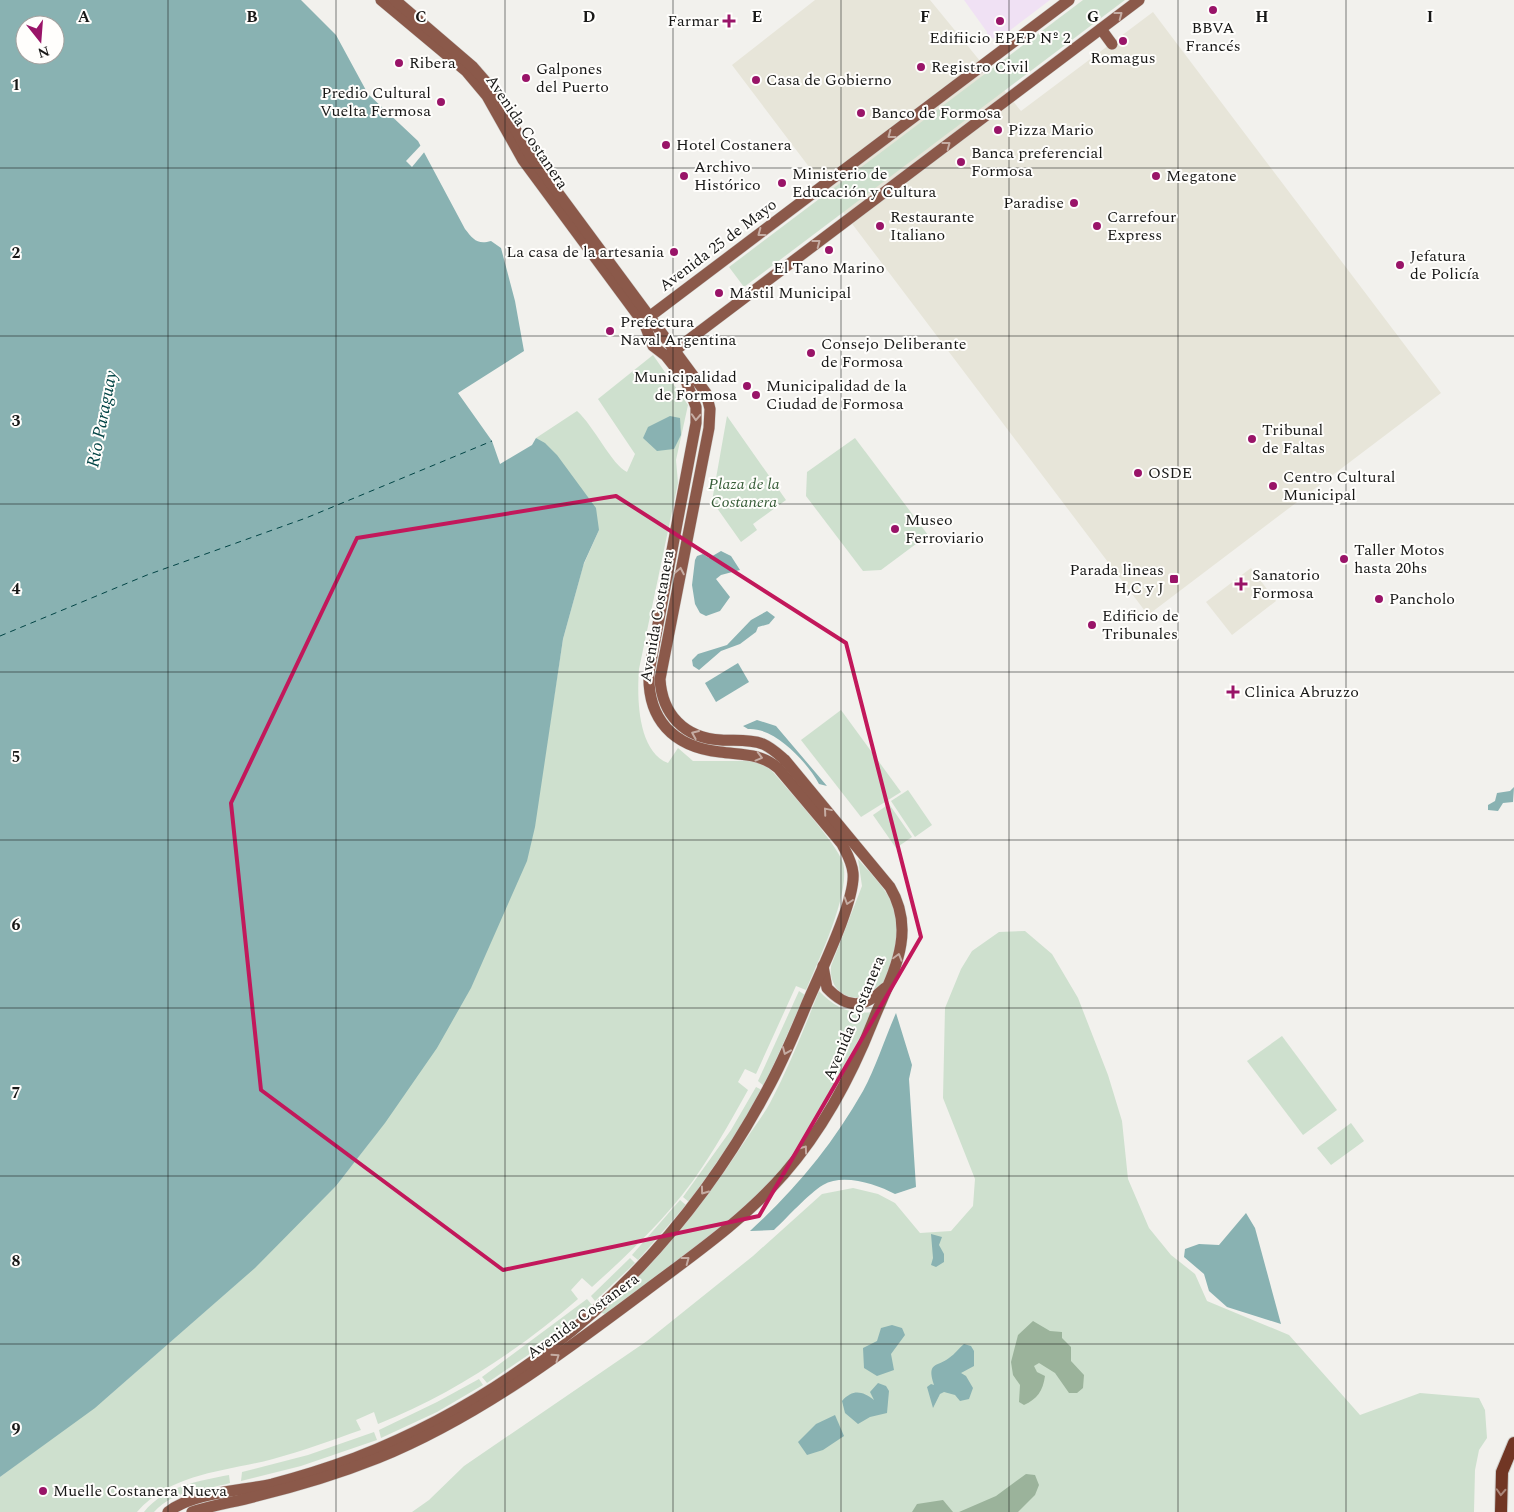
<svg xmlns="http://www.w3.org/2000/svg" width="1514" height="1512" viewBox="0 0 1514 1512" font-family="Spectral,serif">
<rect width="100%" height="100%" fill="#f2f1ed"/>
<g fill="#e7e5d9">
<polygon points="815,0 930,0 1021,111 1153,12 1441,393 1148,615 732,65"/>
<polygon points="1251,568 1276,601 1232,635 1206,602"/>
</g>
<polygon fill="#f0e1f4" points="964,0 1050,0 1004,35 1003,39 987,38 987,32"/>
<g fill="#cee0ce">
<polygon points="1083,0 1125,0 744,287 729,267"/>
<path d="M653,355L688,405L676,460L678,483L639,669C637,696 637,751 668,763L678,748L693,761H748L762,763L773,772C789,791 836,842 843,863C851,893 818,961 806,990L796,986L756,1074L745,1069L738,1082L748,1090C734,1115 719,1142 703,1166C674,1211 631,1252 592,1287L582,1278L571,1290L578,1299C519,1350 451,1395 378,1424L374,1412L356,1420L361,1430C332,1440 303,1451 273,1459C225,1472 173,1472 137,1512H0V1477L105,1399L243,1278L336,1186L370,1142L545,755L563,639L583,566L599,530L552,451L536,438L577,411C594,426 612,465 627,472L635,454L598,399Z"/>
<polygon points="727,416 786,500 753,524 757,530 741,542 712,501"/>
<polygon points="855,438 928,535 881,570 863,571 806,496 807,472"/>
<polygon points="841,710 901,792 861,817 801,740"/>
<polygon points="908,790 932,825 915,837 891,801"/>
<polygon points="889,804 912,837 896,848 873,815"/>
<path d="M858,859C871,874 887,889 894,908C901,927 894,974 880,988C860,1007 828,997 831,966L862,886Z"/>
<polygon points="1025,931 1052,954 1078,998 1108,1075 1122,1121 1128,1179 1149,1228 1171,1255 1195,1274 1207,1301 1289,1335 1360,1415 1420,1393 1479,1398 1485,1410 1487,1438 1479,1450 1475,1470 1474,1512 412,1512 429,1500 464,1466 647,1341 753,1256 822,1194 853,1188 878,1194 895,1203 920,1233 951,1231 973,1206 975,1179 943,1098 945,1008 961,969 972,951 999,932"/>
<polygon points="799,991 805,995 764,1086 758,1081"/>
<path d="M819,991C835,1007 849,1015 873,1012C853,1051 837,1094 813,1130C762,1204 688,1254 616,1306L605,1314L601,1313C656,1260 703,1205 745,1141C753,1128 763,1116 770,1103C789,1067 804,1029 819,991Z"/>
<polygon points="1282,1036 1337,1110 1303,1135 1247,1061"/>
<polygon points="756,1087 762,1090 737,1133 689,1202 683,1197 731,1130"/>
<polygon points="1351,1123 1364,1141 1331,1165 1317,1148"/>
<polygon points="680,1200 686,1205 638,1260 632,1255"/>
<polygon points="630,1258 635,1263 595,1301 591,1296"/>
<polygon points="587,1299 592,1305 531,1353 487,1383 482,1377"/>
<polygon points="479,1379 483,1385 437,1412 381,1438 379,1430 437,1402"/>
<polygon points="374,1432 377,1440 301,1466 241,1481 242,1472 308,1455"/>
<path d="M229,1475L230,1483C203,1491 175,1489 154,1512H144C165,1486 198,1481 229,1475Z"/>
</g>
<g fill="#9bb39b">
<path d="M1033,1321L1050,1331L1062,1332V1338L1071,1347V1361L1084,1375L1083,1388L1077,1393H1069L1055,1373L1039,1363L1034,1366L1037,1372L1045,1376C1043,1391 1037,1399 1024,1405L1019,1402L1020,1385L1013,1375L1011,1362L1018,1335Z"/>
<polygon points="1026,1474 1035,1475 1039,1485 1035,1495 1018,1512 959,1512 996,1496"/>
<polygon points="943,1500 953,1512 912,1512 917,1504"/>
</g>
<g fill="#89b2b2" fill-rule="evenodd">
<path d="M0,0H301L336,35L368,94L418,141L465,229C473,239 477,245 491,241L501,248L515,301L524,351L458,393L492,441L500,464L532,445L536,438L545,443L557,455L596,508L599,530L584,563L563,639L535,827L527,861L471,988L437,1048L385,1123L336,1186L255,1268L95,1408L0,1477ZM25,25H55V55H25Z"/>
<polygon points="670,416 680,418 681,435 674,449 657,451 643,438 648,427"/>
<polygon points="721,551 731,556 740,570 721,575 716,579 730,597 720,611 706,616 700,613 695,604 692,585 695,560 697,556 703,554 709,558"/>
<polygon points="767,611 775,617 769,624 758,627 756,632 740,644 721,651 699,670 693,666 692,660 698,654 727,645 751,620"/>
<polygon points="738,663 749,682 716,702 705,683"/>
<path d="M757,720L776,726L827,786L819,784C807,762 775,727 748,729L743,726Z"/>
<polygon points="1514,787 1513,802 1503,803 1498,811 1488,810 1488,805 1495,801 1497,793 1510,791"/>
<path d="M896,1013L912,1065L909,1079L916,1187L895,1194C876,1184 843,1173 823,1185C808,1194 787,1218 774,1230L750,1231C795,1190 833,1144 863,1091C876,1067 885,1038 896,1013Z"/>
<polygon points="1246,1213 1255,1228 1281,1324 1227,1307 1209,1291 1204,1274 1184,1257 1185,1249 1199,1244 1219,1245"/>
<polygon points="931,1234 942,1237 939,1245 944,1254 944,1262 936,1267 931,1265 933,1258"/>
<polygon points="892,1325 902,1328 905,1335 891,1354 894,1370 877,1376 864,1368 863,1348 877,1341 881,1328"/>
<path d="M964,1344L971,1346L974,1351V1366L961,1373L966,1376L973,1388L969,1399L960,1401L955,1395L944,1392L940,1394L933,1408L927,1387L931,1384L934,1385C926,1361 938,1367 949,1358C955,1354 959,1348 964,1344Z"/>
<path d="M878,1383L886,1386L889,1391L887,1413L870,1417L858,1424L845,1413L842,1401C853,1389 862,1391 874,1400L870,1392Z"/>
<polygon points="835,1415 844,1436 823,1450 807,1455 798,1442 816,1424"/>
</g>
<polygon fill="#f2f1ed" points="422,144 426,150 412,167 406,161"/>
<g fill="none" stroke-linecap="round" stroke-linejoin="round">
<polyline stroke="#024445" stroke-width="1" stroke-dasharray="6 5" stroke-linecap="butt" points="0,636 147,575 306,518 492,441"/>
<g stroke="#cfcecb" stroke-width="12">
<g id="secondary">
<polyline points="381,0 466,71 487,96 523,160 645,325"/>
<polyline points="1101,29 1112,44"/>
<polyline points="670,354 1139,0"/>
<path d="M823,966L827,988C848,1010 864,1008 885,988"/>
<path d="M168,1512C193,1492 241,1491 272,1484C300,1477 328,1468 355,1458C534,1388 675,1261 766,1092C781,1065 793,1037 805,1008C817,979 856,901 853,873C852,862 847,854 842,844L778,768C760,753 742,755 720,752C673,747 647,719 649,672L696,423V407L686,381L666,356L653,346L645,325L649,317L1069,0"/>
<path d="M192,1512C213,1505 235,1502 257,1496C298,1486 338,1474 378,1458C476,1418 560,1355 644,1292C693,1255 744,1220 784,1174C823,1129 851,1077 873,1021C891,976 918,934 890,887L785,760C778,754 772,748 763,744C750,739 734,741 721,740C684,738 662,714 660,679L709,428L710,409L706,393L530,155L493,90L473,67L395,0"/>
</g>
</g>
<g stroke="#cfcecb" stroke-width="14">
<polyline id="primary" points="1501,1512 1502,1472 1514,1443"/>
</g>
<use href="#secondary" stroke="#8b594a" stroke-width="11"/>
<use href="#primary" stroke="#713624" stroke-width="12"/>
</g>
<defs><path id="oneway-chevron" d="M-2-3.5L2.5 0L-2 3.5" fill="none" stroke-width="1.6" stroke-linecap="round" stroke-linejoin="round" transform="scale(1.25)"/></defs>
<g stroke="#c5aca3">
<use href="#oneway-chevron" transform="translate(1119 15) rotate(-37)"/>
<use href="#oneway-chevron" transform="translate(891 135) rotate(143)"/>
<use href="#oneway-chevron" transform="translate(947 145) rotate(-37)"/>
<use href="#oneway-chevron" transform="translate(761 233) rotate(143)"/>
<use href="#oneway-chevron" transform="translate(817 243) rotate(-37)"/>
<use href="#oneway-chevron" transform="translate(696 417) rotate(93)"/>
<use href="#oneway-chevron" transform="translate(680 571) rotate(-79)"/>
<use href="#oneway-chevron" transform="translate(695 734) rotate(-157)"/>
<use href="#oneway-chevron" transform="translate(759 757) rotate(15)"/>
<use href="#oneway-chevron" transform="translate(827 811) rotate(-130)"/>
<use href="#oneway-chevron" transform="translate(848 901) rotate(108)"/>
<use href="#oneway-chevron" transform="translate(898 957) rotate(-74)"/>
<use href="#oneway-chevron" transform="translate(786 1051) rotate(113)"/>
<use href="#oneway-chevron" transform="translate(804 1149) rotate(-54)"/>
<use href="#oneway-chevron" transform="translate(704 1191) rotate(126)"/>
<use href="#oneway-chevron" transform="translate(686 1260) rotate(-37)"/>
<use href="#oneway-chevron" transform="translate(556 1357) rotate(-35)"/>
</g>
<use stroke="#aa867a" href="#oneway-chevron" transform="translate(1501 1492) rotate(93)"/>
<path fill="none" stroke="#c2185b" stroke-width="4" stroke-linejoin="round" d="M616,496L846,643L921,937L759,1216L503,1270L261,1090L231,803L357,538Z"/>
<path fill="none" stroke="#181817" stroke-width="1" stroke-opacity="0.55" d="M168,0V1512M336,0V1512M505,0V1512M673,0V1512M841,0V1512M1009,0V1512M1178,0V1512M1346,0V1512M0,168H1514M0,336H1514M0,504H1514M0,672H1514M0,840H1514M0,1008H1514M0,1176H1514M0,1344H1514"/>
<g fill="#991468" stroke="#fffefc" stroke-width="2">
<circle cx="1213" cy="10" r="5"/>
<path d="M726.5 13.5h5v5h5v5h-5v5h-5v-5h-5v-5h5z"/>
<circle cx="1000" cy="21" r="5"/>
<circle cx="1123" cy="41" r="5"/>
<circle cx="399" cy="63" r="5"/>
<circle cx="921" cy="67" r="5"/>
<circle cx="526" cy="78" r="5"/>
<circle cx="756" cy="80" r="5"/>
<circle cx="441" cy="102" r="5"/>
<circle cx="861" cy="113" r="5"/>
<circle cx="998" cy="130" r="5"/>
<circle cx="666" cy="145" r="5"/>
<circle cx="961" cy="162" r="5"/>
<circle cx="684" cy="176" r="5"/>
<circle cx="1156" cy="176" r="5"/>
<circle cx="782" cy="183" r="5"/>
<circle cx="1074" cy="203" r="5"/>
<circle cx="880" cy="226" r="5"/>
<circle cx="1097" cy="226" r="5"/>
<circle cx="829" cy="250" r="5"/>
<circle cx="674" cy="252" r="5"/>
<circle cx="1400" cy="265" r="5"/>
<circle cx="719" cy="293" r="5"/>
<circle cx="610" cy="331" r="5"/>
<circle cx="811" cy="353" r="5"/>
<circle cx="747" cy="386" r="5"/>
<circle cx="756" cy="395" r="5"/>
<circle cx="1252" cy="439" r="5"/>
<circle cx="1138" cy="473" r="5"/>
<circle cx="1273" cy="486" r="5"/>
<circle cx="895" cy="529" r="5"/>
<circle cx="1344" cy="559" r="5"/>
<rect x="1169" y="574" width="10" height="10" rx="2.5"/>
<path d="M1238.5 576.5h5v5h5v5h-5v5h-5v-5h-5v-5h5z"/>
<circle cx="1379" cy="599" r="5"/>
<circle cx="1092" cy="625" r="5"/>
<path d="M1230.5 684.5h5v5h5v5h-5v5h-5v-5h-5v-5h5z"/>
<circle cx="43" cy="1491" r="5"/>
</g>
<g text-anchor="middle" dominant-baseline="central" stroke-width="4" stroke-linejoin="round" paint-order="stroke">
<g font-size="16" fill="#181817" stroke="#fffefc" text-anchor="start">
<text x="719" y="21" text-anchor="end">Farmar</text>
<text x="1213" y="28" text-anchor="middle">BBVA<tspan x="1213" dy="18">Francés</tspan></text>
<text x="1000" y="38" text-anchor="middle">Edifiicio EPEP Nº 2</text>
<text x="1123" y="58" text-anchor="middle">Romagus</text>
<text x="409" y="63">Ribera</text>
<text x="931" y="67">Registro Civil</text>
<text x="536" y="69">Galpones<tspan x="536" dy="18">del Puerto</tspan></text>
<text x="766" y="80">Casa de Gobierno</text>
<text x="431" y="93" text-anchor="end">Predio Cultural<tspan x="431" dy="18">Vuelta Fermosa</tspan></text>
<text x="871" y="113">Banco de Formosa</text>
<text x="1008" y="130">Pizza Mario</text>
<text x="676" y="145">Hotel Costanera</text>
<text x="971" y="153">Banca preferencial<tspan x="971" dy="18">Formosa</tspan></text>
<text x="694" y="167">Archivo<tspan x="694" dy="18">Histórico</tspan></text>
<text x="792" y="174">Ministerio de<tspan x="792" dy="18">Educación y Cultura</tspan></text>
<text x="1166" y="176">Megatone</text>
<text x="1064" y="203" text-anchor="end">Paradise</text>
<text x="890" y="217">Restaurante<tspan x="890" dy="18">Italiano</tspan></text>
<text x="1107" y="217">Carrefour<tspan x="1107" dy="18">Express</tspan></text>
<text x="664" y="252" text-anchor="end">La casa de la artesania</text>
<text x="1410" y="256">Jefatura<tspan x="1410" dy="18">de Policía</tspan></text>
<text x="829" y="268" text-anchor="middle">El Tano Marino</text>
<text x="729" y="293">Mástil Municipal</text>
<text x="620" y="322">Prefectura<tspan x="620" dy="18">Naval Argentina</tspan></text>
<text x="821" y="344">Consejo Deliberante<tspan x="821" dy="18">de Formosa</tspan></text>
<text x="737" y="377" text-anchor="end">Municipalidad<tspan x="737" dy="18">de Formosa</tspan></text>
<text x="766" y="386">Municipalidad de la<tspan x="766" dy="18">Ciudad de Formosa</tspan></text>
<text x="1262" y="430">Tribunal<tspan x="1262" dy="18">de Faltas</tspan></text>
<text x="1148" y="473">OSDE</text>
<text x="1283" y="477">Centro Cultural<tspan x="1283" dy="18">Municipal</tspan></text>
<text x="905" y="520">Museo<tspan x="905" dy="18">Ferroviario</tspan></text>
<text x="1354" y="550">Taller Motos<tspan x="1354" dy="18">hasta 20hs</tspan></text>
<text x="1164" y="570" text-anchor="end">Parada lineas<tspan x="1164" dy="18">H,C y J</tspan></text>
<text x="1252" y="575">Sanatorio<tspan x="1252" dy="18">Formosa</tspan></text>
<text x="1389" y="599">Pancholo</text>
<text x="1102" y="616">Edificio de<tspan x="1102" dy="18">Tribunales</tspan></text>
<text x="1244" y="692">Clinica Abruzzo</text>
<text x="53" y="1491">Muelle Costanera Nueva</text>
</g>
<g font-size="16" fill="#181817" stroke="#fffefc">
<text transform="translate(527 132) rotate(56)">Avenida Costanera</text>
<text transform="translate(718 245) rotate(-37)">Avenida 25 de Mayo</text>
<text transform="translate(657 616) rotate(-80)">Avenida Costanera</text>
<text transform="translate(854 1018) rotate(-67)">Avenida Costanera</text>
<text transform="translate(583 1316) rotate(-36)">Avenida Costanera</text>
</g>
<g font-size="16" font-style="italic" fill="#365c37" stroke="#fffefc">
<text x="744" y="484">Plaza de la<tspan x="744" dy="18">Costanera</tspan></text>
</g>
<g font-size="18" font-style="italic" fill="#024445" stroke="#fffefc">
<text transform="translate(102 419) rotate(-79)">Río Paraguay</text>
</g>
</g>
<g font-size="16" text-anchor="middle" font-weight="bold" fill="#181817" stroke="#fffefc" stroke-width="4" stroke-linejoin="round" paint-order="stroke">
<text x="84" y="22">A</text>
<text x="252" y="22">B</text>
<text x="421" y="22">C</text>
<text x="589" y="22">D</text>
<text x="757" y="22">E</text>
<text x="925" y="22">F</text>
<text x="1093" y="22">G</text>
<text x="1262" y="22">H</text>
<text x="1430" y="22">I</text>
<text x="16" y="90">1</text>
<text x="16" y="258">2</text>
<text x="16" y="426">3</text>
<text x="16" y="594">4</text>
<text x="16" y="762">5</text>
<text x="16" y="930">6</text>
<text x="16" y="1098">7</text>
<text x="16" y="1266">8</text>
<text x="16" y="1434">9</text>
</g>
<g transform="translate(40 40) rotate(163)"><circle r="24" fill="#fffefc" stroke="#a3a2a0"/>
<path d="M0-4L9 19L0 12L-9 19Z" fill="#991468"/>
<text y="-8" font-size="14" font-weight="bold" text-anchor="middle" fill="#181817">N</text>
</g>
</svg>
